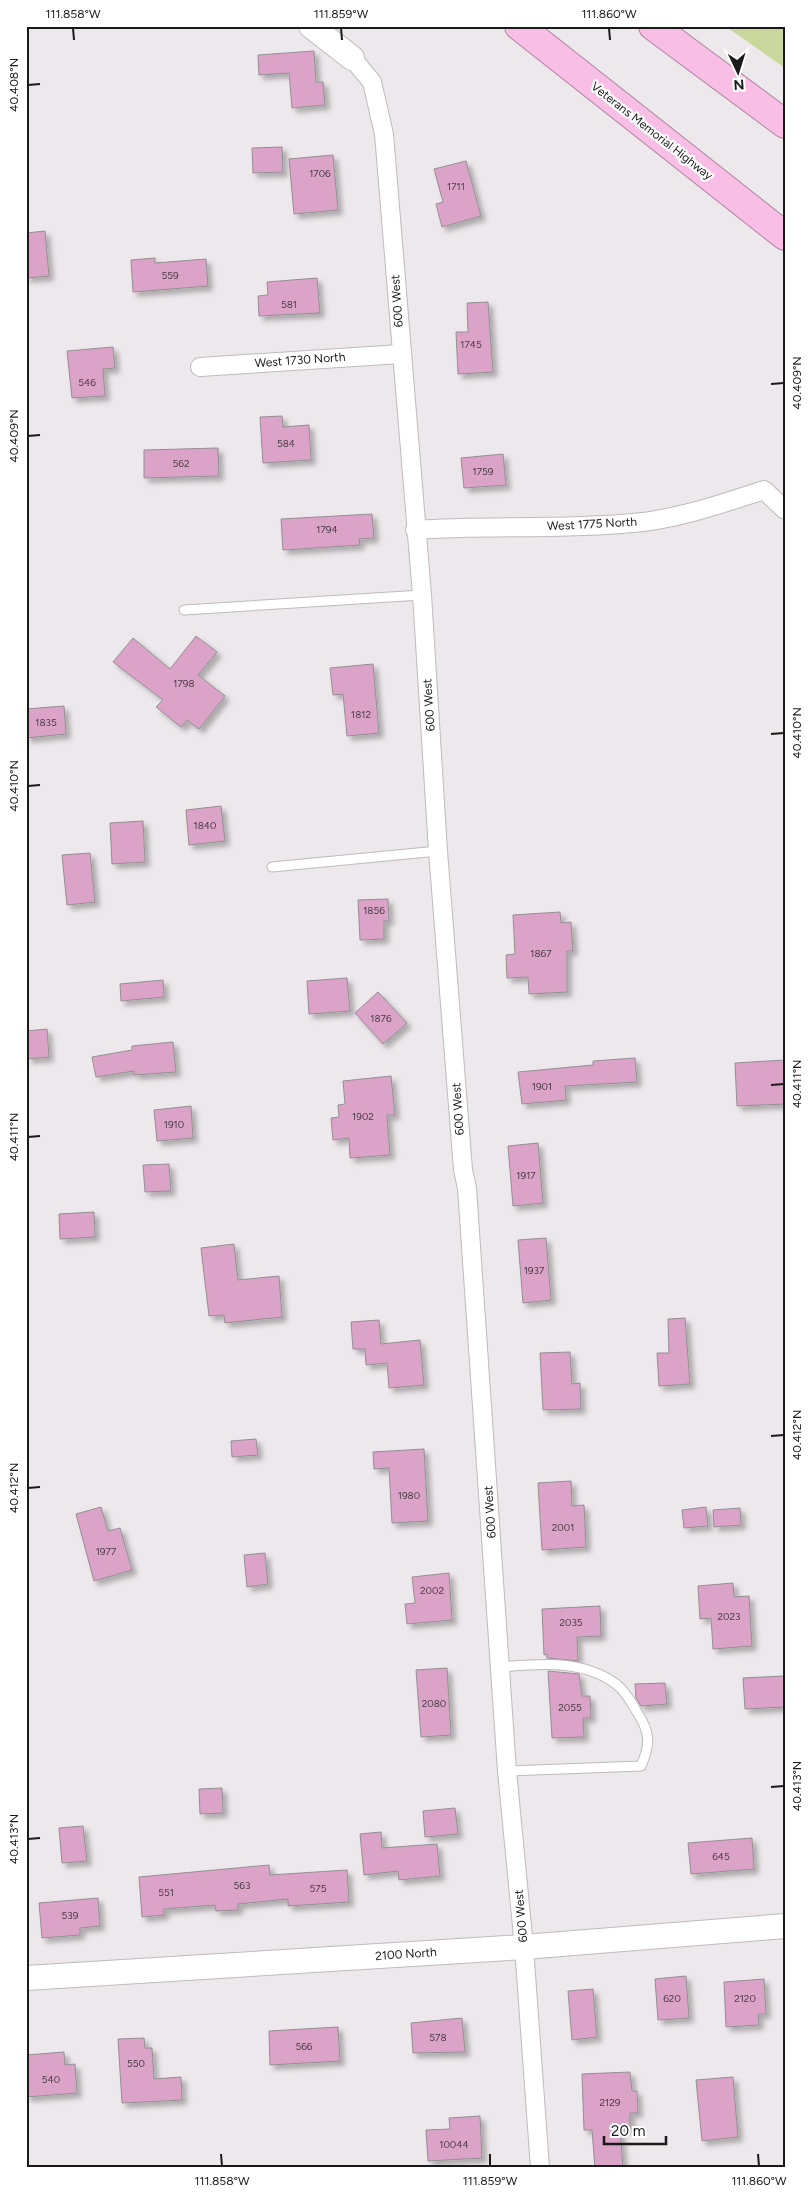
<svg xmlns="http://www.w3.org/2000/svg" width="811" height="2194" viewBox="0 0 811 2194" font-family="Figtree,sans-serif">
<defs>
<filter id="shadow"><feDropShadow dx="4.5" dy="4.5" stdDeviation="2.5" flood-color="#0004"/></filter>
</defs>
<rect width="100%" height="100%" fill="#ede8eb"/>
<polygon fill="#c9d69c" points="725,26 785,26 785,68"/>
<g fill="#dba3c8" stroke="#938f92" filter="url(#shadow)">
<polygon points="314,51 316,82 323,82 325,105 292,108 289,73 259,75 258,55"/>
<polygon points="282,147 283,172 253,173 252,148"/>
<polygon points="333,155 338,210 294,214 289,159"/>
<polygon points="466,161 481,216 442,227 436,204 443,202 434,169"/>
<polygon points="45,231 49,276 26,278 26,233"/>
<polygon points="155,258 155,263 206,259 208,286 133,292 131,260"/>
<polygon points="317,278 320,313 259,316 258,296 268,295 267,282"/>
<polygon points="488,302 493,372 458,374 456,332 468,332 467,303"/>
<polygon points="113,347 115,368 103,369 105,396 72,398 67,351"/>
<polygon points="282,416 283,427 309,425 311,460 263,463 260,417"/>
<polygon points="218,448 219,476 144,478 144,450"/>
<polygon points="503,454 506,485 464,488 461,458"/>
<polygon points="372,514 374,538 359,539 360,545 283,550 281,519"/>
<polygon points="196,636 217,652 198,675 225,696 199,729 187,720 181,727 156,707 163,700 113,662 133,638 170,669"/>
<polygon points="373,664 379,733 347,736 343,694 333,695 330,668"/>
<polygon points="64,706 66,734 26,738 26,709"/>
<polygon points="221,806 225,841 189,845 186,810"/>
<polygon points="143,821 145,862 112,864 110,823"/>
<polygon points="90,853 95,902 67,905 62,855"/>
<polygon points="388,899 389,921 384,921 384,939 360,940 358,900"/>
<polygon points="560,912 561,923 571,922 573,951 567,951 567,992 529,994 528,977 507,978 506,955 515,954 513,915"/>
<polygon points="347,978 350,1011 309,1014 307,981"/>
<polygon points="163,980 164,997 121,1001 120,984"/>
<polygon points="378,992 407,1023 383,1044 355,1013"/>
<polygon points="47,1029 49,1057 28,1059 26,1031"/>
<polygon points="173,1042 176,1072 134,1075 134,1071 96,1077 92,1057 132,1050 132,1046"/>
<polygon points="635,1058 637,1082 565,1086 566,1100 522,1104 518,1072 593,1065 593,1061"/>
<polygon points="785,1060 785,1104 737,1106 735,1063"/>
<polygon points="391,1076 395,1115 387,1115 390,1155 350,1158 349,1138 333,1140 331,1118 339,1117 338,1105 345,1104 343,1081"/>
<polygon points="191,1106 193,1138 157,1141 154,1110"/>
<polygon points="538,1143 543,1203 513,1206 508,1146"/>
<polygon points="169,1164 171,1191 145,1192 143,1165"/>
<polygon points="94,1212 95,1237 60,1239 59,1214"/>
<polygon points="546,1238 551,1300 523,1303 518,1240"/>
<polygon points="234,1244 238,1280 279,1276 282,1317 225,1323 224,1315 209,1316 201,1248"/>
<polygon points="685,1318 690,1384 659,1386 657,1353 669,1353 668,1319"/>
<polygon points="379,1320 381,1344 420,1340 424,1385 389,1388 387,1363 366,1365 365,1349 353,1349 351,1322"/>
<polygon points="570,1352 572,1384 580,1383 581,1409 543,1410 540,1353"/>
<polygon points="256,1439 258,1455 232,1457 231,1441"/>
<polygon points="424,1449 428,1521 392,1523 389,1468 374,1469 373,1452"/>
<polygon points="571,1481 572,1506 584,1505 586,1547 542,1550 538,1483"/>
<polygon points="101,1507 108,1531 120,1528 132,1570 94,1581 76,1514"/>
<polygon points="706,1507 708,1526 684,1528 682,1510"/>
<polygon points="740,1508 741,1525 714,1527 713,1510"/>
<polygon points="265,1553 268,1584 247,1587 244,1555"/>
<polygon points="449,1573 452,1620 407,1624 405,1604 415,1603 412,1577"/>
<polygon points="733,1583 734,1597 749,1596 752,1646 713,1649 711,1618 700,1619 698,1586"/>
<polygon points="600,1606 601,1636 577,1637 578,1661 547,1658 547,1654 544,1655 542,1609"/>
<polygon points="447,1668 451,1735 421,1737 416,1670"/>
<polygon points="548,1671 579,1674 582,1696 590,1696 591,1718 583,1718 584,1737 552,1738"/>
<polygon points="784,1676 785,1707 745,1709 743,1678"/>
<polygon points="665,1683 667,1704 641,1706 636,1698 635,1684"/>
<polygon points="222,1788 223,1813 200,1814 199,1789"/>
<polygon points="455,1808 458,1834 425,1837 423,1811"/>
<polygon points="83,1826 87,1861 62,1863 59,1828"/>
<polygon points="381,1832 382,1848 437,1844 440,1876 399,1880 398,1871 364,1875 360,1834"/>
<polygon points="752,1838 754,1869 691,1874 688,1843"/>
<polygon points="269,1865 270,1875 347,1870 349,1902 288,1906 288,1899 238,1904 238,1910 216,1911 215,1905 164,1909 164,1915 142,1917 139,1877"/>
<polygon points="98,1898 100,1926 80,1928 80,1935 42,1938 39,1903"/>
<polygon points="686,1976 689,2018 658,2020 655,1979"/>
<polygon points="764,1979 766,2014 758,2014 759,2025 726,2027 724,1982"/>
<polygon points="593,1989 597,2037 572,2040 568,1991"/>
<polygon points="462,2018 465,2052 413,2053 411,2023"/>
<polygon points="338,2027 340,2061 270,2065 269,2031"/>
<polygon points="144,2038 145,2048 152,2048 154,2079 181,2077 182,2100 122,2103 118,2039"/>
<polygon points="64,2052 65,2065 75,2064 77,2093 26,2097 26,2055"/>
<polygon points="630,2072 632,2091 637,2091 638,2113 630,2113 630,2128 620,2129 623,2168 595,2168 592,2130 584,2130 582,2074"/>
<polygon points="733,2077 738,2137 702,2141 696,2080"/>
<polygon points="480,2116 482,2158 428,2161 426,2130 450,2129 449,2118"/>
</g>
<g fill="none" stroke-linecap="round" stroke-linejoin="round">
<g stroke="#bfbabd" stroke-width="11">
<g id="lane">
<polyline points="184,610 422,595"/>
<polyline points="272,867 438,851"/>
<path d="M500,1667C540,1664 582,1659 616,1684C624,1690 632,1703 637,1712C650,1732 651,1743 641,1766L507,1771"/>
</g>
</g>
<g stroke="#bfbabd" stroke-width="20">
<g id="street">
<polyline points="352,58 372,82 384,134 422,595 438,851 463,1170 467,1188 507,1771 524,1947 540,2168"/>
<polyline points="200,367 401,354"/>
<path d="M415,530C487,525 560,530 632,523C675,520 724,503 764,490L785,510"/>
</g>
</g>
<g stroke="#bfbabd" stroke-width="26">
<g id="secondary">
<polyline points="311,26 352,58"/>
<polyline points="26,1978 524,1947 785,1926"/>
</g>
</g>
<g stroke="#ab859e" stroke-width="30">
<g id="highway">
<polyline points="519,26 785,236"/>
<polyline points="653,26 785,124"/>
</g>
</g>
<use href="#lane" stroke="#fff" stroke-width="9"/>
<use href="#street" stroke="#fff" stroke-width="18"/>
<use href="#secondary" stroke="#fff" stroke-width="24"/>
<use href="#highway" stroke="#f9bee5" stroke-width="28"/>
</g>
<path fill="none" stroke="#1b1a1b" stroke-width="2" d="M73,28L74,40M341,28L342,40M609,28L610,40M28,85L40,84M771,384L784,383M28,436L40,435M771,734L784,733M28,786L40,785M771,1085L784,1084M28,1137L40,1136M771,1436L784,1435M28,1488L40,1487M771,1787L784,1786M28,1839L40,1838M221,2154L222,2166M490,2154V2166M758,2154L759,2166"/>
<g text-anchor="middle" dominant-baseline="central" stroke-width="4.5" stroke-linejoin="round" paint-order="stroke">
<g font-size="10" fill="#4b3c46">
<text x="320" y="173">1706</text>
<text x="456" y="186">1711</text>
<text x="170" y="275">559</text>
<text x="289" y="304">581</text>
<text x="471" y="344">1745</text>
<text x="87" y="382">546</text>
<text x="286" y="443">584</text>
<text x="181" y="463">562</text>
<text x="483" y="471">1759</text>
<text x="327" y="529">1794</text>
<text x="184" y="683">1798</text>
<text x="361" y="714">1812</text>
<text x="46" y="722">1835</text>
<text x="205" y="825">1840</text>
<text x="374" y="910">1856</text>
<text x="541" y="953">1867</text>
<text x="381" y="1018">1876</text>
<text x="542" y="1086">1901</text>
<text x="363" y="1116">1902</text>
<text x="174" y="1124">1910</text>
<text x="526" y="1175">1917</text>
<text x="534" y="1270">1937</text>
<text x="409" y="1495">1980</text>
<text x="563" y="1527">2001</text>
<text x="106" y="1551">1977</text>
<text x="432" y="1590">2002</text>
<text x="729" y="1616">2023</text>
<text x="571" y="1622">2035</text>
<text x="434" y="1703">2080</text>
<text x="570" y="1707">2055</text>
<text x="721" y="1856">645</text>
<text x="242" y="1885">563</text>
<text x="318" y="1888">575</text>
<text x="166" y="1892">551</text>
<text x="70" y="1915">539</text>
<text x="672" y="1998">620</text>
<text x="745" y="1998">2120</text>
<text x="438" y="2037">578</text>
<text x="304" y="2046">566</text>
<text x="136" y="2063">550</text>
<text x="51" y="2079">540</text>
<text x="610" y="2102">2129</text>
<text x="454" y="2144">10044</text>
</g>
<g font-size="12" fill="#1b1a1b" stroke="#fff">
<text transform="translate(652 131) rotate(38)">Veterans Memorial Highway</text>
<text transform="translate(397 301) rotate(-94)">600 West</text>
<text transform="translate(300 360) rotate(-4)">West 1730 North</text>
<text transform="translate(592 524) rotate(-3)">West 1775 North</text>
<text transform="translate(429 705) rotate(-94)">600 West</text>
<text transform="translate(458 1109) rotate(-94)">600 West</text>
<text transform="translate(490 1512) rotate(-94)">600 West</text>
<text transform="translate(521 1916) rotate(-95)">600 West</text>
<text transform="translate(406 1954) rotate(-4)">2100 North</text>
</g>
</g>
<rect width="811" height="2194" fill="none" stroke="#ffffff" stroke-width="55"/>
<g transform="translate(738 72) rotate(176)" stroke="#ffffff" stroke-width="4" paint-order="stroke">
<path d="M0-4L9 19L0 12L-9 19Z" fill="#1b1a1b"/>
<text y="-8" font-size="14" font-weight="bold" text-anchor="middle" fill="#1b1a1b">N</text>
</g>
<path d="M604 2136v8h62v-8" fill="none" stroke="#1b1a1b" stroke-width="2.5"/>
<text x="611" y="2136" font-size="15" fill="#1b1a1b" stroke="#ffffff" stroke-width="4" paint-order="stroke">20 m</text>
<rect x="28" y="28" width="756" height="2138" fill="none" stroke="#1b1a1b" stroke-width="2"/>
<g font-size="12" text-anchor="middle" fill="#1b1a1b">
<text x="73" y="18">111.858°W</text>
<text x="341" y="18">111.859°W</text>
<text x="609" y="18">111.860°W</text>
<text transform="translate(14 85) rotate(-90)" y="4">40.408°N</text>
<text transform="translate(797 383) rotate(-90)" y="4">40.409°N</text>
<text transform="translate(14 436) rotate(-90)" y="4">40.409°N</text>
<text transform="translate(797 733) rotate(-90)" y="4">40.410°N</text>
<text transform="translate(14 786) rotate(-90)" y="4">40.410°N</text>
<text transform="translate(797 1084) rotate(-90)" y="4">40.411°N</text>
<text transform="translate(14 1137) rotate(-90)" y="4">40.411°N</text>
<text transform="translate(797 1435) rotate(-90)" y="4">40.412°N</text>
<text transform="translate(14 1488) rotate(-90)" y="4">40.412°N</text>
<text transform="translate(797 1786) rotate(-90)" y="4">40.413°N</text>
<text transform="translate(14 1839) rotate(-90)" y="4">40.413°N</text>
<text x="222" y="2185">111.858°W</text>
<text x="490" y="2185">111.859°W</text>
<text x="759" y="2185">111.860°W</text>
</g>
</svg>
